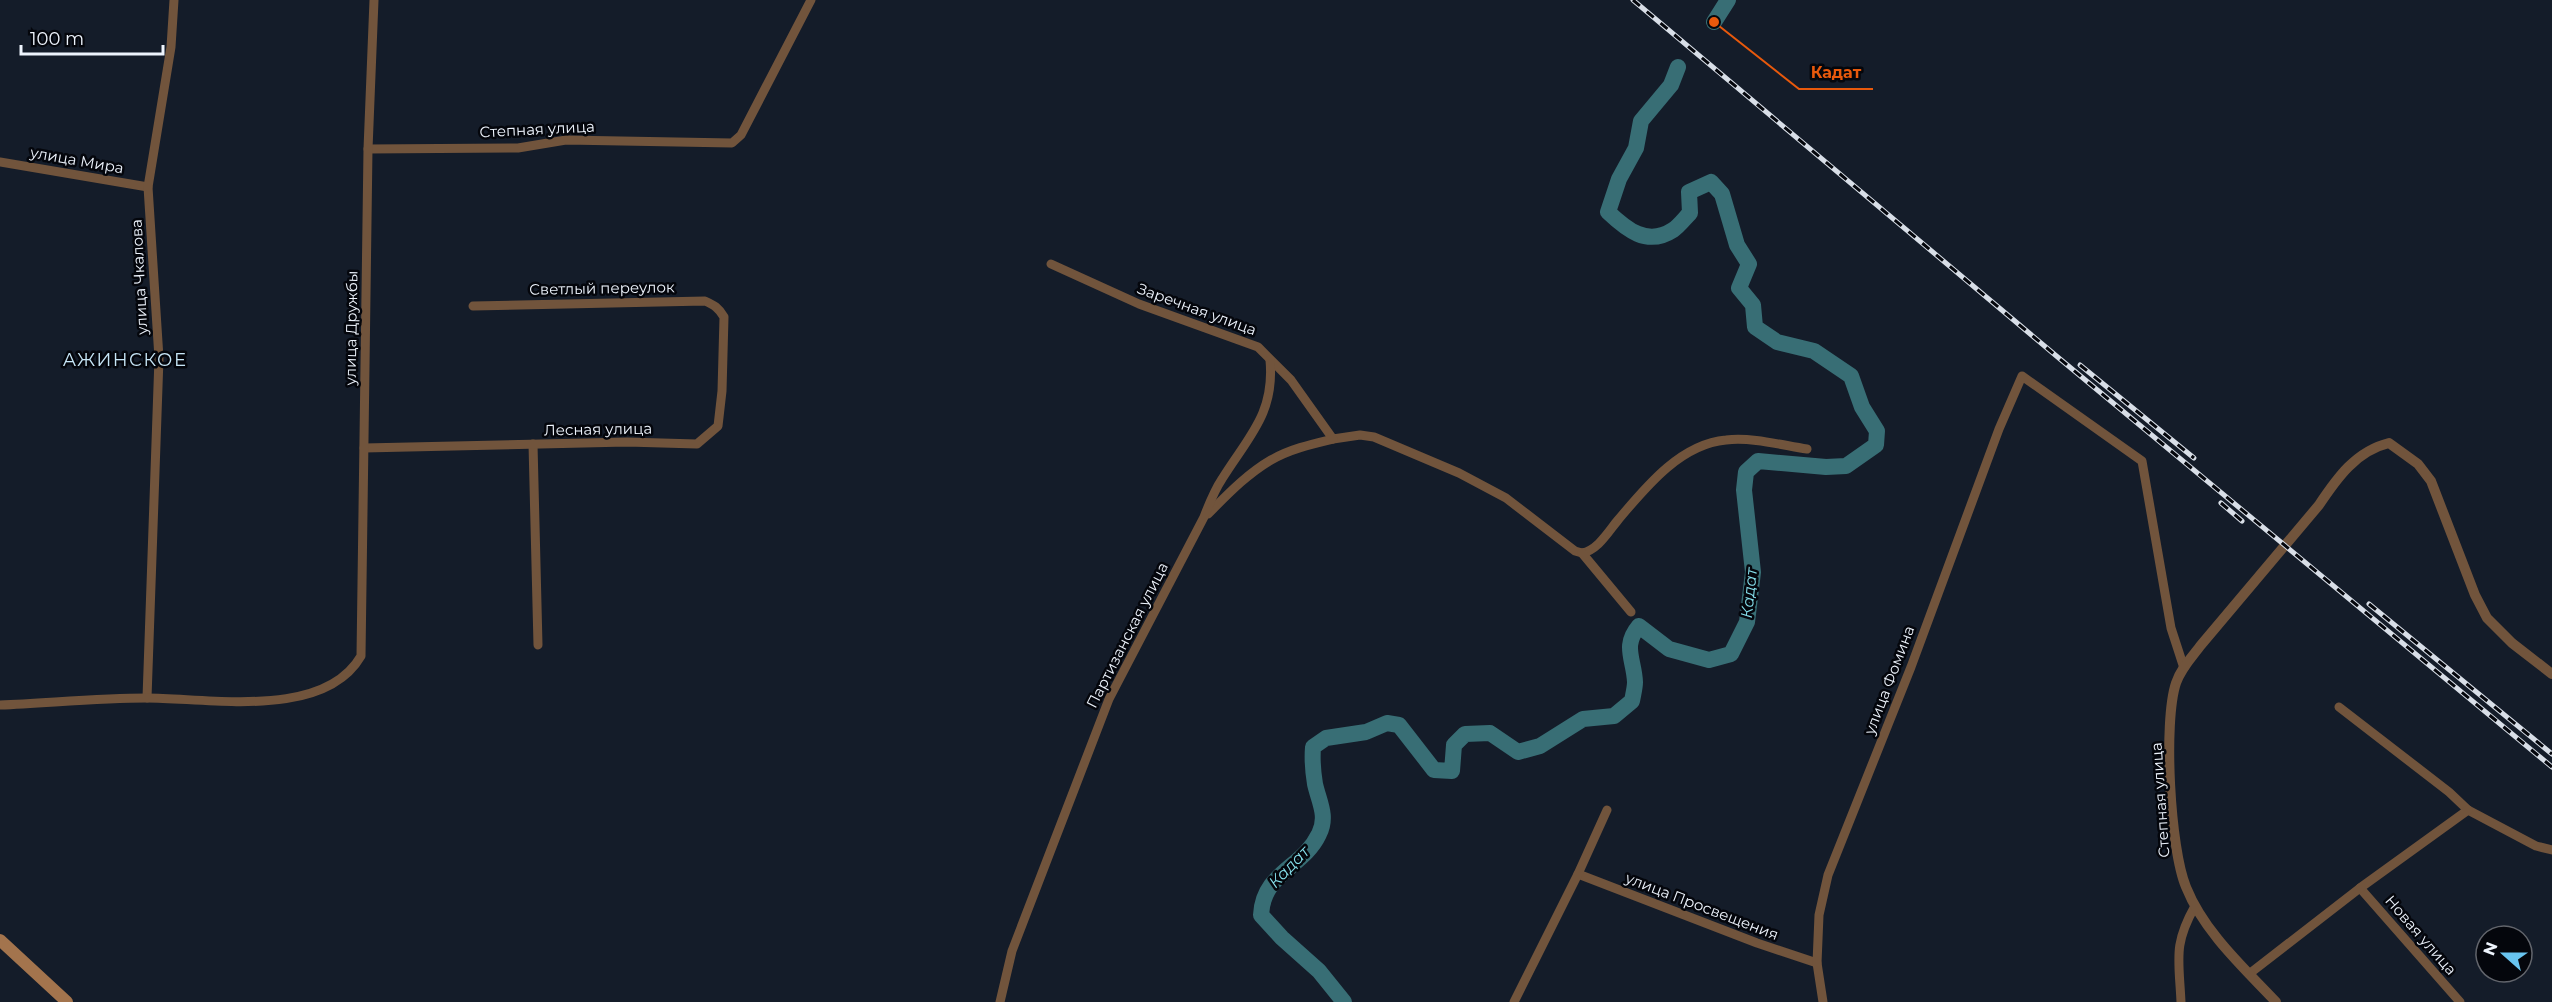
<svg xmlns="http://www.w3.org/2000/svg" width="2552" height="1002" viewBox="0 0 2552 1002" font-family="Montserrat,sans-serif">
<rect width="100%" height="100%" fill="#141c29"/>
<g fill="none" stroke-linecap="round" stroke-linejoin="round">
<g stroke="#386e75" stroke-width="16">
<polyline points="1714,22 1728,0"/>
<path d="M1344,1002L1319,971L1282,938L1261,915C1263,872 1303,868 1319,834C1328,816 1319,802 1315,784C1313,772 1312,760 1313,747L1326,738L1366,732L1387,723L1399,725L1434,770L1452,771L1454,745L1465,734L1490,733L1518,752L1540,746L1583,719L1614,716L1632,701C1633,695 1635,688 1635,682C1634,659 1622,646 1639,626L1669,649L1709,660L1731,654L1747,622L1753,572L1744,490L1746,472L1758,461L1826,467L1846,466L1876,445L1877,431L1862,407L1851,376L1814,351L1777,342L1755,327L1753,305L1739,288L1749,264L1737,245L1722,194L1711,182L1689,192L1690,213C1685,218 1679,226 1673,230C1647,247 1626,229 1608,212L1619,179L1636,148L1641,121L1671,85L1678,67"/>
</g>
<g stroke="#71543c" stroke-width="9">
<polyline points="368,149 518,148 566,140 732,143 741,135 811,0"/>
<polyline points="0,162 148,187"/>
<path d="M1051,264L1139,304L1258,347L1291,380L1333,439L1360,435L1374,437L1459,473L1506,498L1575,551L1582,553C1598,550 1608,532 1618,520C1645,488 1680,444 1726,440C1752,437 1781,445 1807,449"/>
<polyline points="533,444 538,645"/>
<path d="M364,448L627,442L697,444L718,426L722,391L724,317C719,308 714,305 705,301L473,306"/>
<path d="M1208,514C1228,494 1247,474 1271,460C1290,449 1312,444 1333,439"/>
<polyline points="1582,553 1631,612"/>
<polyline points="147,698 159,358 148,187 171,47 174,0"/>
<path d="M0,705C49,703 98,698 147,698C209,698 324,720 361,656L368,149L374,0"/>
<polyline points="2339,707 2449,792 2468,810 2536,846 2552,850"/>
<polyline points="1578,874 1757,943 1817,963"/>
<polyline points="2360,888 2460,1002"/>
<polyline points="2249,974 2360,888 2468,810"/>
<path d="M1000,1002L1012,951L1109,699L1204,517C1209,504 1214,491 1222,479C1248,437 1275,414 1270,360"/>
<polyline points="1514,1002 1578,874 1607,810"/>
<polyline points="1823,1002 1817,963 1819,915 1828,875 1911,667 1999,429 2022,376 2142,461 2171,628 2184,668"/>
<path d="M2181,1002C2179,959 2173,945 2195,906"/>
</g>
<path stroke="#71543c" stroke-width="10" d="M2276,1002C2244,968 2204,932 2186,887C2170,849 2163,722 2176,683C2181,668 2192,657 2201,645L2319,505C2337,478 2356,451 2389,443L2418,464L2431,481L2475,595L2487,618L2512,643L2552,674"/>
<polyline stroke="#a3744d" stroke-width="12" points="0,940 67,1002"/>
<g stroke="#d8dee7" stroke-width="5">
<g id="rail">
<polyline points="1633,0 2060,359 2552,767"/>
<polyline points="2080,365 2194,458"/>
<polyline points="2221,503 2242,521"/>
<polyline points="2369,604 2552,754"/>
</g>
</g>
<use href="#rail" stroke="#04060c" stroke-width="3" stroke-dasharray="9" stroke-linecap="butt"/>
</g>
<g text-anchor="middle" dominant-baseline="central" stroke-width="5" stroke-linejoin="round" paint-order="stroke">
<g font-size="15" fill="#eef4fd" stroke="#04060c">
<text transform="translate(537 129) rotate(-3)">Степная улица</text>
<text transform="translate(77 160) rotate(10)">улица Мира</text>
<text transform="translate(139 277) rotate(-93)">улица Чкалова</text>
<text transform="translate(602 288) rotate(-1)">Светлый переулок</text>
<text transform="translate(1197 309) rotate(20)">Заречная улица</text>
<text transform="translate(351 328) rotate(-89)">улица Дружбы</text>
<text transform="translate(598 429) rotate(-1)">Лесная улица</text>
<text transform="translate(1127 635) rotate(-63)">Партизанская улица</text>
<text transform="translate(1889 680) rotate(-69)">улица Фомина</text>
<text transform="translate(2160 800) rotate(-94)">Степная улица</text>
<text transform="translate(1702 906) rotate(21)">улица Просвещения</text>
<text transform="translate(2421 935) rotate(49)">Новая улица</text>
</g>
<g font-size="16" font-style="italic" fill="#87e1ed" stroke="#04060c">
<text transform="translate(1749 593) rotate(-84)">Кадат</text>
<text transform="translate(1289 867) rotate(-46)">Кадат</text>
</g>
<g font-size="18" letter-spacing="1.5" fill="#c7e6f7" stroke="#04060c">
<text x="125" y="360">АЖИНСКОЕ</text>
</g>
</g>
<path fill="none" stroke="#e8590c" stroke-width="2" d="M1714 22L1799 89H1873"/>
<circle fill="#e8590c" stroke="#04060c" stroke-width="2" cx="1714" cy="22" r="6"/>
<g font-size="16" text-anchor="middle" font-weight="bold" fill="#e8590c" stroke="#04060c" stroke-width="5" stroke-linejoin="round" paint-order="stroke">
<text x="1836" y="78">Кадат</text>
</g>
<g transform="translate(2504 954) rotate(291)"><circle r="28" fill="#04060c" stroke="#62656c" stroke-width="1.5"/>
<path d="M0-4.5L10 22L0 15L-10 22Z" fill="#68c4f0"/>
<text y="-9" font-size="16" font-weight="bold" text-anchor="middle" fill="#eef4fd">N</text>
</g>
<path d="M21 45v9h142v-9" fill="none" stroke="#eef4fd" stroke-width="3"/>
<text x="30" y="45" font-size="18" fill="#eef4fd" stroke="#04060c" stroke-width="4.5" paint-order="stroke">100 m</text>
</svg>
